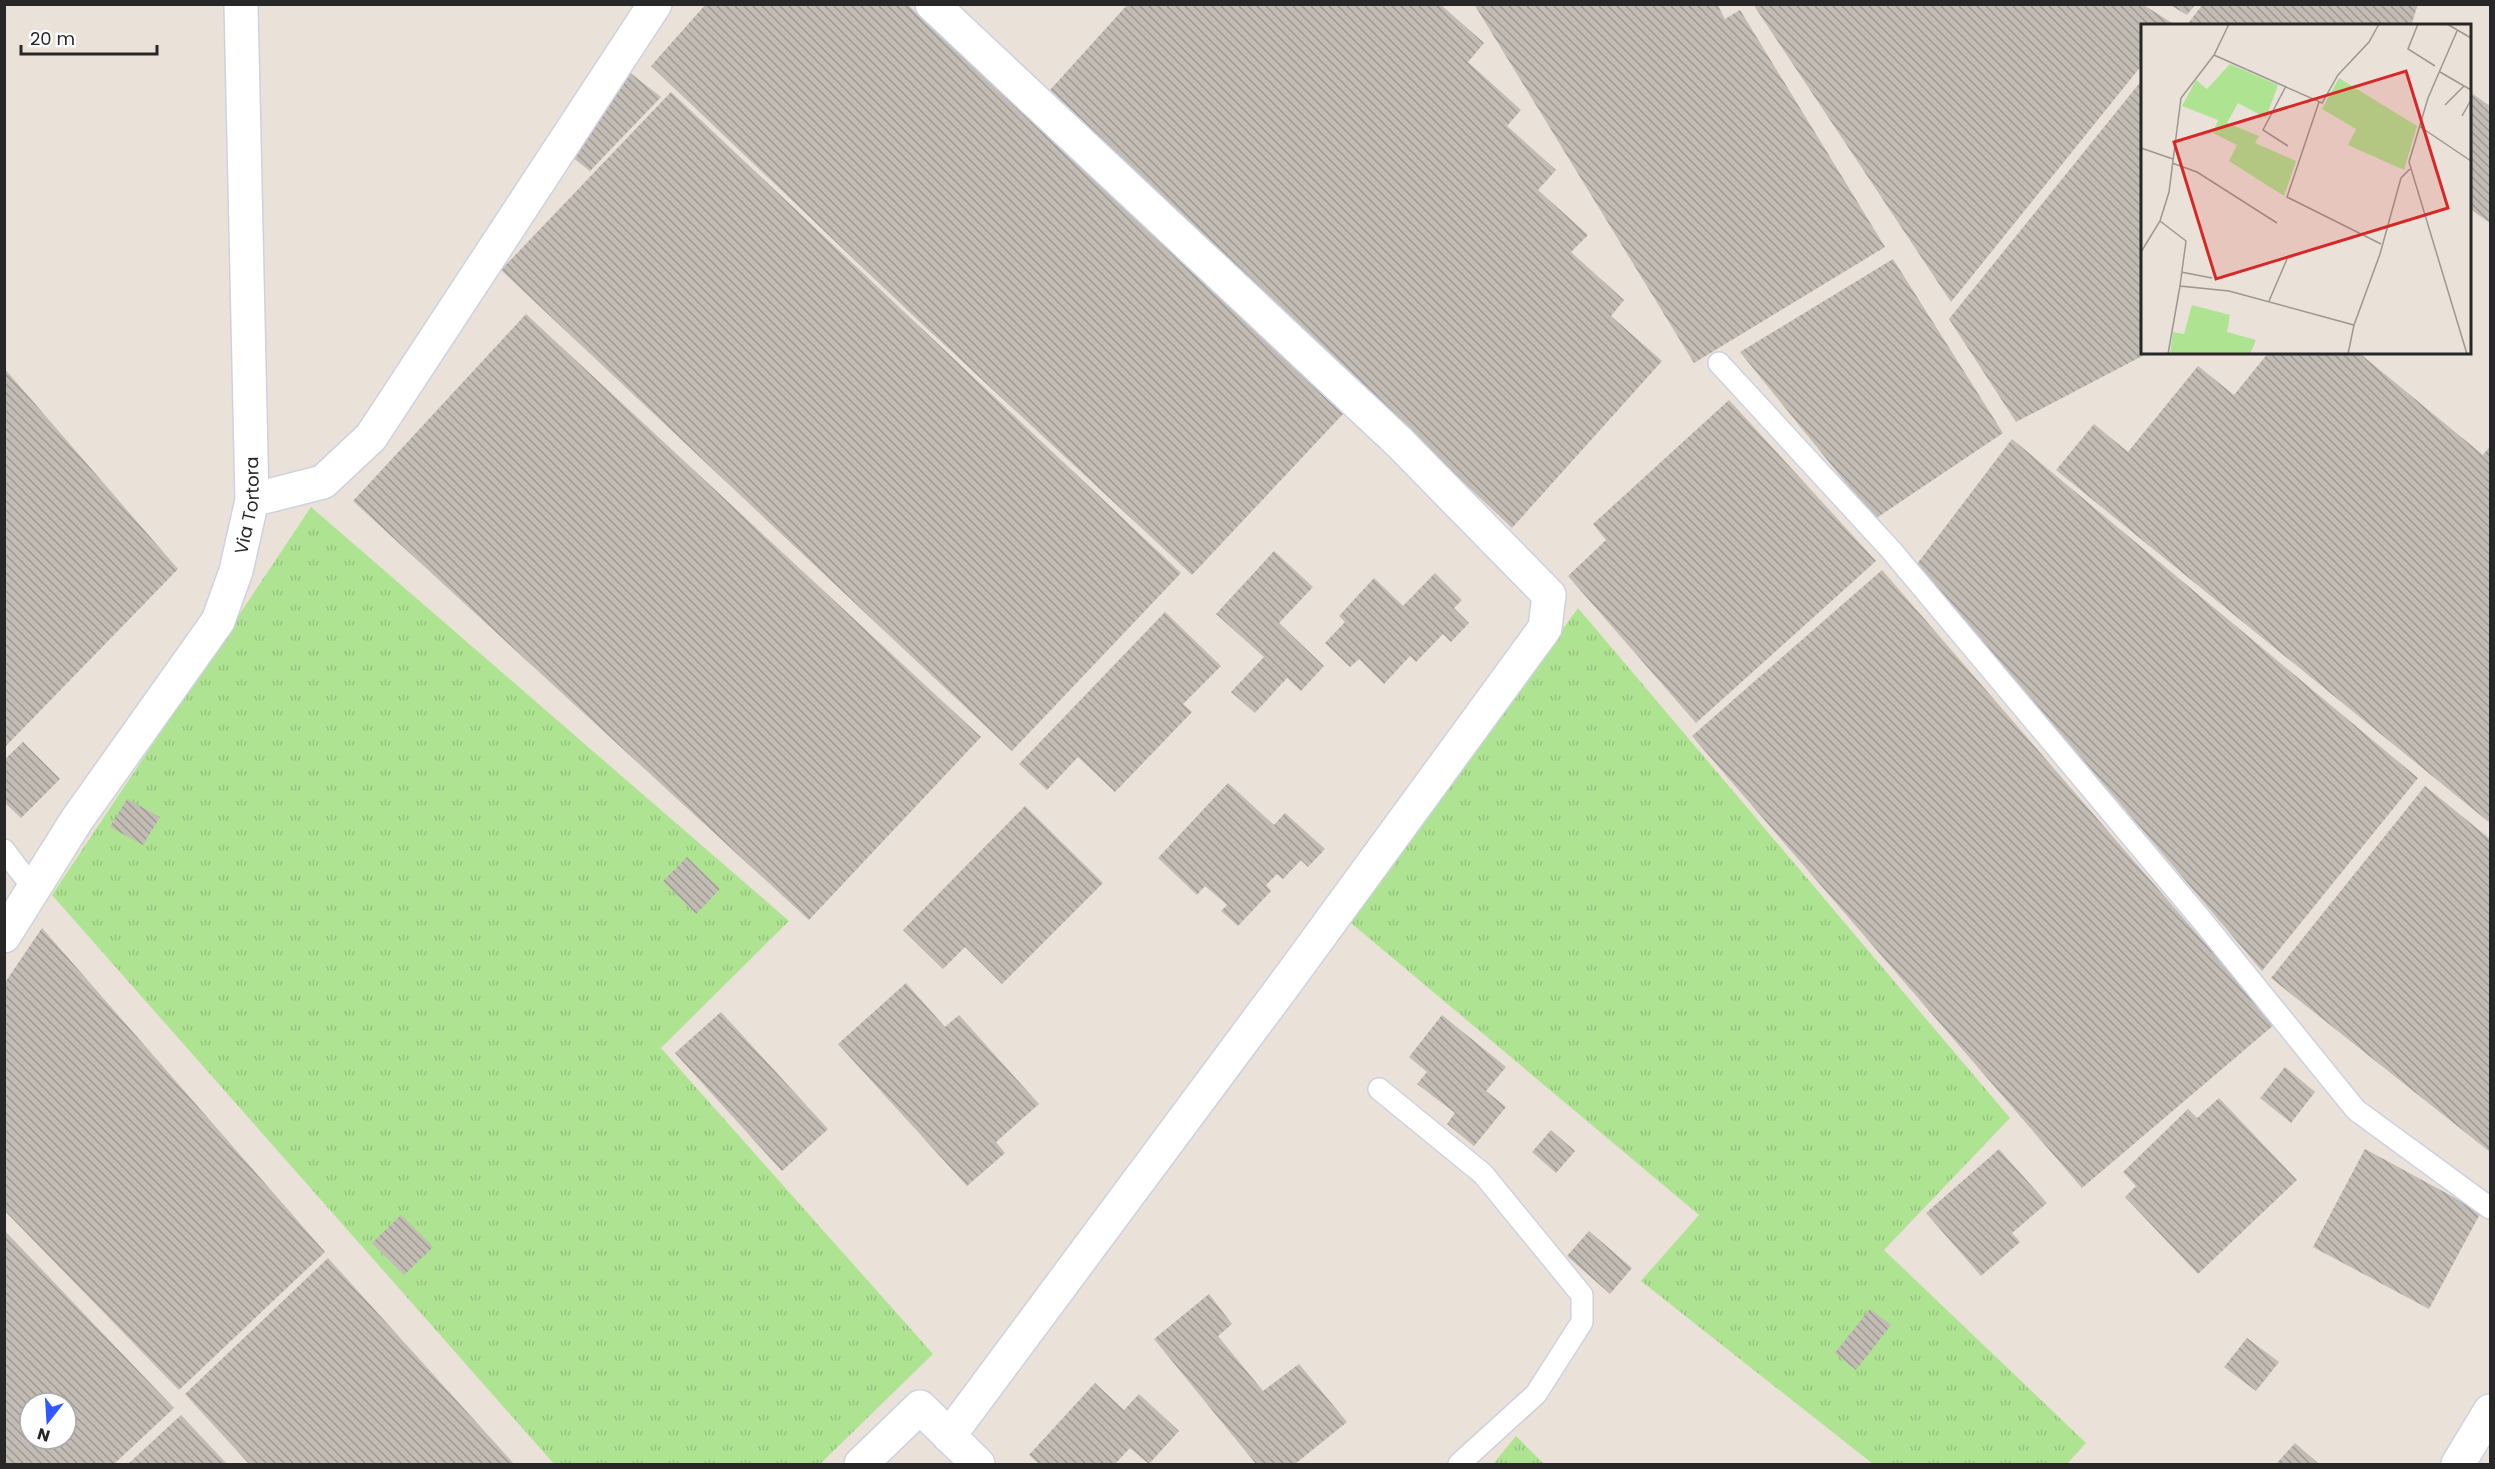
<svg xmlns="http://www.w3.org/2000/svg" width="2495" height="1469" viewBox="0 0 2495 1469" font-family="Poppins,sans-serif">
<defs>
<pattern id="grass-tufts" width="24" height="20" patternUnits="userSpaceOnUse" patternTransform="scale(1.5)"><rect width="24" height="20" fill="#aee392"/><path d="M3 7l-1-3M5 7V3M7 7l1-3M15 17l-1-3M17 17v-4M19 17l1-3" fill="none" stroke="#96c37e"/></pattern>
<pattern id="building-back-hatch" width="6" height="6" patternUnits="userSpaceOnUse" patternTransform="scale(1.5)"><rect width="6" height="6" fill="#c2bcb5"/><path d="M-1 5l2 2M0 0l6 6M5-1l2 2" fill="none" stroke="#9e9993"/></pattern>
</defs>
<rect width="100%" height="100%" fill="#eae2d8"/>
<g fill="url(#grass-tufts)">
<polygon points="311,507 789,921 661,1048 933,1354 820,1464 554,1464 52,895"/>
<polygon points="1578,608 2010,1118 1884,1250 2086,1443 2067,1464 1873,1464 1641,1281 1699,1215 1351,923"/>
<polygon points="1516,1436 1544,1464 1493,1464"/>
</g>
<g fill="url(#building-back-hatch)" fill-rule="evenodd">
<polygon points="706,4 907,4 1343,414 1192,575 905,308 651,66"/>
<polygon points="1128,4 1440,4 1484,43 1468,62 1521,110 1507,126 1556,170 1538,190 1588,235 1571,252 1624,300 1611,316 1662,361 1512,528 1050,90"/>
<polygon points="1474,4 1717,4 1725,19 1740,10 1885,247 1694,363"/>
<polygon points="1753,4 2142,4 2177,26 2142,26 2142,65 1951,302"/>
<polygon points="2203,4 2418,4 2411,26 2186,26"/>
<polygon points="2170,5 2195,5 2187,15"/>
<polygon points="629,72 661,97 590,171 572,157"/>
<polygon points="2142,80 2142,352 2150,352 2016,422 1949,319"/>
<polygon points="671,92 1181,573 1012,751 501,270"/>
<polygon points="2473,94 2490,106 2490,223 2470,209 2470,99"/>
<polygon points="1893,259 2003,433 1875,519 1740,352"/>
<polygon points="526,314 981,737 809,920 353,501"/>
<polygon points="2269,352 2358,352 2483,455 2490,446 2490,823 2056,470 2094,424 2128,452 2198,366 2234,395"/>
<polygon points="4,368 178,569 4,748"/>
<polygon points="1729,400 1876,561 1696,723 1568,576 1606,540 1593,524"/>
<polygon points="2012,439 2418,778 2262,971 1917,564"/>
<polygon points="1274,551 1313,587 1279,623 1324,666 1301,691 1287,678 1255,713 1231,692 1264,657 1216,614"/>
<polygon points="1882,570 2275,1024 2082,1188 1692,736"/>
<polygon points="1435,573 1462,600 1454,608 1469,623 1451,642 1443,634 1416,662 1410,656 1384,684 1359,659 1350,667 1325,643 1345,622 1339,616 1374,578 1403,606"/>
<polygon points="1165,612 1221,666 1183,704 1192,712 1115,792 1078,757 1047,790 1019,764"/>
<polygon points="23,742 60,779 21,818 4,802 4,760"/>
<polygon points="1228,783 1274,825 1285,813 1325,849 1308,867 1301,860 1283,879 1277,874 1266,885 1271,891 1238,926 1221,911 1227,905 1205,886 1197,895 1158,858"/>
<polygon points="2425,786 2490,839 2490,1152 2271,978"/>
<polygon points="127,799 160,817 143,845 110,827"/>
<polygon points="1025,806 1103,883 1002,984 965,947 943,969 903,930"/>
<polygon points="687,857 720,889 696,914 663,881"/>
<polygon points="42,928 325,1252 179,1390 4,1210 4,984"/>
<polygon points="906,983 945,1027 959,1015 1039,1104 996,1142 1005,1153 967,1186 838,1044"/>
<polygon points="721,1012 828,1129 782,1171 675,1053"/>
<polygon points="1442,1015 1506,1067 1486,1091 1506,1107 1474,1146 1447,1124 1455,1113 1417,1084 1427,1072 1409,1057"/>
<polygon points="2285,1067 2315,1092 2291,1123 2260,1098"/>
<polygon points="2219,1098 2297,1180 2198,1274 2125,1197 2136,1186 2123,1172 2188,1109 2197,1118"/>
<polygon points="1551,1130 1575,1151 1556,1173 1532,1152"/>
<polygon points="1999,1149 2047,1203 2012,1233 2020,1242 1981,1276 1926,1213"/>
<polygon points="2365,1149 2481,1212 2429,1309 2313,1247"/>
<polygon points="401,1215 433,1247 404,1275 372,1243"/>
<path d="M4,1230L174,1408L114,1464H4ZM30,1403H66V1439H30Z"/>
<polygon points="1589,1231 1632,1268 1610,1294 1567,1256"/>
<polygon points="328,1258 514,1464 249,1464 185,1394"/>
<polygon points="1209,1294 1232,1324 1218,1336 1263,1391 1299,1364 1347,1422 1295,1464 1256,1464 1154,1339"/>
<polygon points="1870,1309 1891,1325 1856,1370 1835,1353"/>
<polygon points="2247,1338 2279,1362 2256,1391 2224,1367"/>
<polygon points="1095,1383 1124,1410 1139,1394 1179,1431 1149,1464 1130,1448 1115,1464 1039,1464 1029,1455"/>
<polygon points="181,1415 227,1464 128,1464"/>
<polygon points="2295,1443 2319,1464 2276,1464"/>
</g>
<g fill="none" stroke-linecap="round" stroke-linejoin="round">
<g stroke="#cdd1e1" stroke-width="24">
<g id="service">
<polyline points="1719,363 1891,550 2200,918 2356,1110 2490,1208"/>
<polyline points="4,850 33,888"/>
<polyline points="1379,1089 1483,1174 1582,1295 1582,1322 1536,1394 1459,1464"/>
</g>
</g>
<g stroke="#cdd1e1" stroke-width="36">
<g id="minor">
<polyline points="932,4 1399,442 1549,595 1545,628 1287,981 949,1436"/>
<polyline points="252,500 323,482 371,437 655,4"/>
<path id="s1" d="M4,936L76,821L218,621L236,571L252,500L241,4"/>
<polyline points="861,1464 920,1407 978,1464"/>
<polyline points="2458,1464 2490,1411"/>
</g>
</g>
<use href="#service" stroke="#fff" stroke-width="21"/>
<use href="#minor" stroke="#fff" stroke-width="33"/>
</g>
<g text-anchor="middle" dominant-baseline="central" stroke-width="4.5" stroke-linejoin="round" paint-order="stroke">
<g font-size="18" fill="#272727" stroke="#fff">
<text stroke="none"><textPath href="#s1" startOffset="501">Via Tortora</textPath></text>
</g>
</g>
<g transform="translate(2141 24)">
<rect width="330" height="330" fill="#eae2d8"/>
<path d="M89,40L137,61L125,94L97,79L86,99L118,112L114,119L155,137L143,172L88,137L96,121L72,109L77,96L41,82L55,56L66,65ZM198,54L276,102L263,146L207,121L215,105L181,85ZM51,281L89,291L86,308L115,316L109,330H29L32,308L43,310Z" fill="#aee392"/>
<path fill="none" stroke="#9c9791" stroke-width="1.5" d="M277,0L267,25L294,42M306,0L330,14M316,7L287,74L268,138L326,330M73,31L181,79L197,51L228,18L238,0M299,48L330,66M145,62L122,106L147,122M178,78L146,173L240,220M304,81L323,62M321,92L330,76M278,102L330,137M0,124L32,135M31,139L56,148L136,199M19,197L45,217L39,262L88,267L213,301L239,230L260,154L269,145M0,228L19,197L28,168L40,74L73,31L88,0M40,248L71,254M128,277L146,235M27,330L39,262M207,330L213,301"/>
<path fill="#d62828" fill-opacity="0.15" stroke="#d62828" stroke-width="3" d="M265,47L307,184L75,255L33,118Z"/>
<rect width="330" height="330" fill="none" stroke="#272727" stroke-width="3"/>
</g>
<rect width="2495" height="1469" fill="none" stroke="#272727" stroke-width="12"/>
<g transform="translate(48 1421) rotate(197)"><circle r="28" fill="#ffffff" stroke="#a9a9a9" stroke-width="1.5"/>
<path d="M0-4.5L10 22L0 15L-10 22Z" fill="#3258fc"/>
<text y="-9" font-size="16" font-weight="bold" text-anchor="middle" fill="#272727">N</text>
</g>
<path d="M21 45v9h136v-9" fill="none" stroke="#272727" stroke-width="3"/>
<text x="30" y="45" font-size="18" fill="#272727" stroke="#ffffff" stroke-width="4.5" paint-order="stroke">20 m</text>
</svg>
